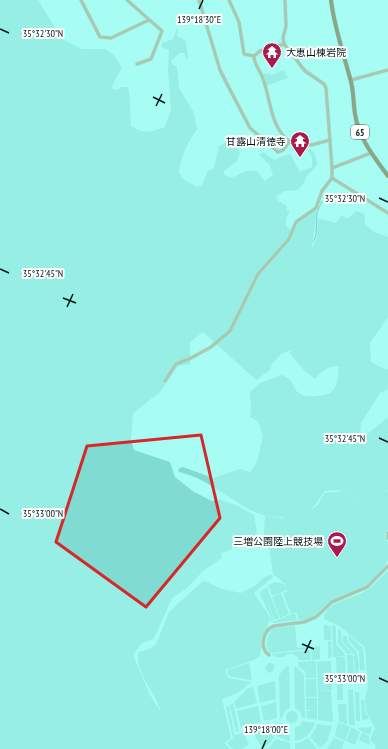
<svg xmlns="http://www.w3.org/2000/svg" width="388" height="749" viewBox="0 0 388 749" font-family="'PT Sans Narrow','Noto Sans JP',sans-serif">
<rect width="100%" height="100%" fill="#a7fdf4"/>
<g fill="#80dbd2" fill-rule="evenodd">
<path d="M0,0H38L62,39L82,49H105L114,55L122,68L112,86L113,90L119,89L121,87H127L129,90L131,126C146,135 149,132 165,127L171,109L168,72L169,50L161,47L162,43L173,39L177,28L178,29L177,36L186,41L188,59H187L184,53H180L171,61L173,65L177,66L179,88L194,113L196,125L198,128C186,146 183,151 179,172L183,179L197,187L202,185L208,171L214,168L219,146L229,141L235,143L240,153L237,161L224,171V174C234,181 237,174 246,171C249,170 254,171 257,171L264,181L273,175L270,165L259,155L263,152L274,160L280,157L290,154L300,172L312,167V158L308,150L310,149L315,154L317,165L306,177L304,183L298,190L285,191L276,196L277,200L287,206V210L290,212L286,218V226L290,229L294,230L299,222L317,209L312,249L317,238L318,219L326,220L336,223L342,215L347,219L357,211L364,214L365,224L374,232L388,237V317L370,343L371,362L386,370L388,369V389L380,393L361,423L360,434L365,436L388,417V490L386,492L388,491V530L385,533V537L388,543V560C383,570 371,582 362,587C352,592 342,594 333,600C319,608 318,619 299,620L296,612L291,614L283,593L288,591L287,590L272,596L268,585L275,582L284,584L286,588L285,584L273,574L269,546L264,534L265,516L282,518L285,517C278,517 270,517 263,515C233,505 211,479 179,472L178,469L183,467L213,478L240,469L250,472L257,462L263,436L258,421L250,417L251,407L250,392L260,383L282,375C284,376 288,378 290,380C293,383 294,390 299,393C304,397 310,397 316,396C338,395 337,385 339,366C328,366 322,371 315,379L304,370L290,354L293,345L291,350L281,354L272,364L270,370L256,380L203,332L190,342V364L178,366L160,392L133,413L131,440L134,450L170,462L175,477L194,492L212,501L221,500L238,506L254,515L258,538L251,543L234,546L231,550L221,553L222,558L203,571L187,588L172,598L154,639L142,643L133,655L150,695L161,712C157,694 135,674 138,652L150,649L156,644L169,612L203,581L207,582L222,589L241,593C245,590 248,590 253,587C260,583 263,575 272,575L273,577L254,593L270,617L261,649L260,656L254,660L225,670L228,678L251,682L238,693L222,699L231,738L224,743L230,749H0V746H1L0,744ZM341,490L358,502L356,501L342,491L325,493L320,500L319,504L311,510L325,491Z"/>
<polygon points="284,70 288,78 266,86 262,74 269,73 271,75"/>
<path d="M388,571V749H375L376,746L371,741V737L375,728L366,711L365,700L368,686L365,647L338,625L324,619C324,601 356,599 367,590C374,585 381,577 388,571Z"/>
<polygon points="267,587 279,618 275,620 264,595 274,620 269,622 271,617 259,593"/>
<polygon points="281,593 289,614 280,618 272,597"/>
<polygon points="295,613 297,620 273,623 272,622"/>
<polygon points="324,624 331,627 331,640 324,640"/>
<path d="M295,626L297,648L310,647V649L270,653C264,646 267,634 274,628Z"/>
<polygon points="332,626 336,626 336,644 345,654 345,656 333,657"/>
<polygon points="338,630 341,630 342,642 352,654 347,654 338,643"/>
<polygon points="349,635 363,648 359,652 348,640"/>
<polygon points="343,636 347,636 347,641 357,652 354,655 343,642"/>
<polygon points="328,641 331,641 332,657 328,658"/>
<polygon points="320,646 320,659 312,660 311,647"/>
<polygon points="363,648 365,670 360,670 359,653"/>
<polygon points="310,650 311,660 299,660 297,656 291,654 286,655 284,657 276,657 271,654"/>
<polygon points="357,653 359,664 358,678 355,678 354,656"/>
<polygon points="347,655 353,655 354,680 348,680"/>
<polygon points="336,657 345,657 346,680 337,681"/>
<polygon points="316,661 316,678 306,678 305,671 299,667 298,662"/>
<polygon points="331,661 332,682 330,682 331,682 332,690 318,691 317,662"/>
<polygon points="269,662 275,665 273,671 268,673 265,668"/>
<polygon points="249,663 252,679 250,680 229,676 227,670"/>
<polygon points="287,666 289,667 290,708 285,710 282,718 280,718 279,675"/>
<polygon points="294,667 296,667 304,674 305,718 302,717 300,711 295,708"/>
<polygon points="306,679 316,679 317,697 306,697"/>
<polygon points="275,681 276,699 260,703 257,686"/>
<polygon points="343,681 343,700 337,700 337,682"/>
<polygon points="253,687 257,703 236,709 234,702 248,688"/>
<polygon points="348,690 353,690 355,726 349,724"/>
<polygon points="331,691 333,722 318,720 318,691"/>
<polygon points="355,692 359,692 360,721 356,721"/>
<polygon points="306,698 317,698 317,720 307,718 306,711 317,711 306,710"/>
<polygon points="361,700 364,700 365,711 369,719 362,720"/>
<polygon points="276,702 277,718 264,721 261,706"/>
<polygon points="233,703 239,731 236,732 230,706"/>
<polygon points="338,704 346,704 347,725 339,721"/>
<polygon points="229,706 234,735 243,733 249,744 242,749 233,749 227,743 233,738 226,707"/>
<polygon points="258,706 261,722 241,728 237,711"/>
<circle cx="292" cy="717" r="6"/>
<path d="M302,721L315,723C311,734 305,739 295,741V727L300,725Z"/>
<polygon points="338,722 350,727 345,741 335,736"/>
<path d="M282,723L289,728L290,741C280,740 273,734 269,725Z"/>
<polygon points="317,724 332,726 327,741 320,748 310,737 316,728"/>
<polygon points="267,726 274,738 264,749 257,740 252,730 253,729"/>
<polygon points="351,727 360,732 355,745 346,741"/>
<polygon points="372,727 370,735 362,732 358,728"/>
<polygon points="362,733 369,736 370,745 359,740"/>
<polygon points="308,738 317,749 295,749 295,743 301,742"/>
<polygon points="334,738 344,742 341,749 327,749"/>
<polygon points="276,739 291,743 290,749 268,749"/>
</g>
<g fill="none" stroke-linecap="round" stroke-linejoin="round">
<g stroke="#588ab4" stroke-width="1">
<polyline points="298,59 301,64"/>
<polyline points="304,68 318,78"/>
<polyline points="314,241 316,235 317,213 322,201"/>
</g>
<g stroke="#8cd8d0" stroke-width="4">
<g id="minor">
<polyline points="81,0 100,37 111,38 149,20"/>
<polyline points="127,0 162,31 151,59 137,64"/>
<polyline points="199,0 220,70 226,82 250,128 278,152 283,150 289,142"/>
<polyline points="229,0 239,22 244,54 254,56"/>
<polyline points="285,0 286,26 283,38 284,44 305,71 324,84 326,88 332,168"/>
<path d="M284,44L260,51L254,56C254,65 261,71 263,79C271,100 270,127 290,142L311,145L330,140"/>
<polyline points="351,80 388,70"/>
<polyline points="332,178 388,213"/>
<polyline points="165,381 176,364 191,358 211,347 230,331 258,274 289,239 296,222 316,208 322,191 332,178 332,168 371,153"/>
<polyline points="388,533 388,538"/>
<path d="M269,655C259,648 263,630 274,626L304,622L316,617L332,602L367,587L388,566"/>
</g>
</g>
<g stroke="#8cd8d0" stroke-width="5">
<path id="major" d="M331,0C334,26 343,52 350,78C354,90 353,102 355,114C359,139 374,157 388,176"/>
</g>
<use href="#minor" stroke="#ae865c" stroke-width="3"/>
<use href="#major" stroke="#643c01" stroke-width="4"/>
</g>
<path d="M0 0H388V749H0ZM201,435L220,518L146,607L56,542L87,446Z" fill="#a7fdf4" fill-opacity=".55" fill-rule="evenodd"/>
<path fill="none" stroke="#d62828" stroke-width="3" stroke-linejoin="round" d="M201,435L220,518L146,607L56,542L87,446Z"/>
<path fill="none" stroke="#001614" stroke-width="1.5" d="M199,9L203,0M0,29L9,33M153,97L165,103M156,106L162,94M379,198L388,202M0,269L9,273M63,298L76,303M67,307L73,294M379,438L388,442M0,509L9,514M302,644L314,649M305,653L311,640M379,678L388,682M262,749L266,740"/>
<defs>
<g id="temple-pin" transform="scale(1)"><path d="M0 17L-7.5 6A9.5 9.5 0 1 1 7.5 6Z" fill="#ac1a4d" stroke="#fff"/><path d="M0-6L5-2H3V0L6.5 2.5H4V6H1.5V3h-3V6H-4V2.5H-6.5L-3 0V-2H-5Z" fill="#fff"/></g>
<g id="stadium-pin" transform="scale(1)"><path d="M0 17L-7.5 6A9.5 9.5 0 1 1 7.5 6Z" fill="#ac1a4d" stroke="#fff"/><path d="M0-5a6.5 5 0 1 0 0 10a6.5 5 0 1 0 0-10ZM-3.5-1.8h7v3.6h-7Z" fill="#fff"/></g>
</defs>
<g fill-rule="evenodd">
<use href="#temple-pin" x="272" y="52"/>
<use href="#temple-pin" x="300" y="141"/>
<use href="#stadium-pin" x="337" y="541"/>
</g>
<g text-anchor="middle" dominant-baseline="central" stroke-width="4" stroke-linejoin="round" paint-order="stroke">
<rect fill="#fff" stroke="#4c5c5a" stroke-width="1" x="351" y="125" width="18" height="14" rx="3"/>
<g font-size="9" font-weight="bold" fill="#001614">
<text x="360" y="132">65</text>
</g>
<g font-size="10" fill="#001614" stroke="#fff" text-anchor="end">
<text x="286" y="52" text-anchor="start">大恵山棟岩院</text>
<text x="286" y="141">甘露山清徳寺</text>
<text x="323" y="541">三増公園陸上競技場</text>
</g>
</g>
<g font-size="10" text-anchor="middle" fill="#001614" stroke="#fff" stroke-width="4" stroke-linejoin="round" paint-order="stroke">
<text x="199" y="23">139°18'30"E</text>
<text x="43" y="37">35°32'30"N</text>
<text x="345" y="202">35°32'30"N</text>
<text x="43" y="277">35°32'45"N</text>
<text x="345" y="442">35°32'45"N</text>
<text x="43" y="517">35°33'00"N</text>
<text x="345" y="682">35°33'00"N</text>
<text x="266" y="733">139°18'00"E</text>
</g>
</svg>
